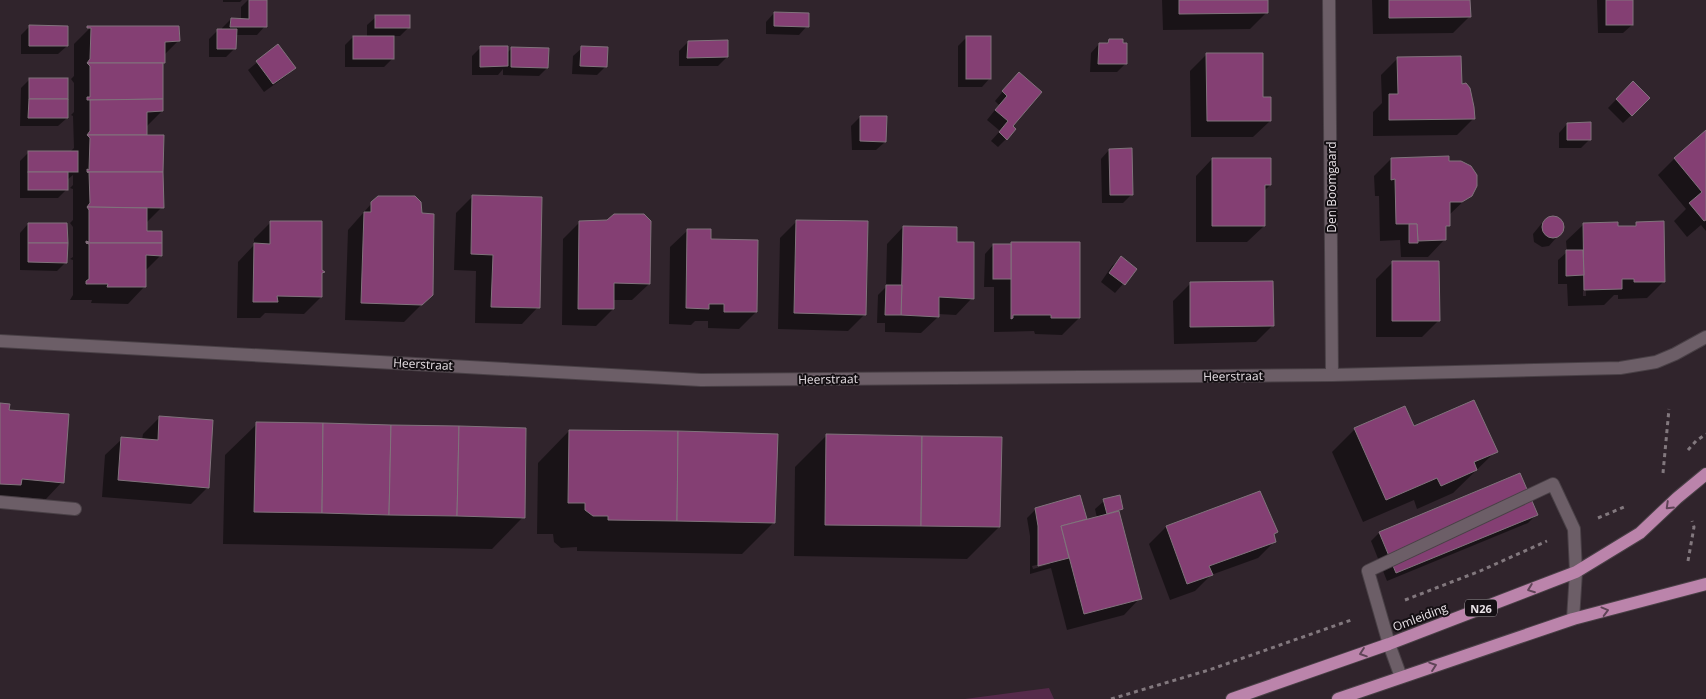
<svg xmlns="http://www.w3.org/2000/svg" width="1706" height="699" viewBox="0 0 1706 699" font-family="'Open Sans',sans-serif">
<rect width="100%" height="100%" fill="#30242c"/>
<polygon fill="#552a4a" points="1049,688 1054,699 965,699"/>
<g fill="#0007" fill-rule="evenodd">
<polygon points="223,0 242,0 240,2 223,2"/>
<polygon points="248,0 266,0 265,26 257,35 235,35 235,48 226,57 209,57 209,39 218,30 222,30 222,28 231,19 241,20 241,7"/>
<polygon points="1162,0 1267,0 1267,12 1250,29 1163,30"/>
<polygon points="1372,0 1469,0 1470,16 1453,33 1373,34"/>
<polygon points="1597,0 1632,0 1632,25 1623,33 1598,33"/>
<polygon points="774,13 807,26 799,35 766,34 766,22"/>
<polygon points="376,17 409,27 400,36 393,36 393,58 384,67 345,67 345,45 353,37 367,37 367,25"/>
<polygon points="29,27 67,46 58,54 21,54 21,35"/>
<polygon points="91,27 178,41 164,55 164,63 161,65 162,111 146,127 146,136 162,207 145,224 145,233 161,255 145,271 144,287 128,304 91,303 92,300 70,300 73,295 73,260 70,259 73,257 73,227 70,223 73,220 73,189 70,188 73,185 73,175 67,180 66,190 58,198 20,198 20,161 29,152 70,152 74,148 73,116 71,115 74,112 74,83 71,79 74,76 74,44"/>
<polygon points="966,38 990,78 982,87 958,87 958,46"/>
<polygon points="1109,40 1126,63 1117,72 1090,72 1091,53 1099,44 1105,44"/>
<polygon points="688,42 727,57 718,66 679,66 679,51"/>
<polygon points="278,45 294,68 286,76 264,92 248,70"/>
<polygon points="481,47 507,53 512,48 547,68 539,76 503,75 503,69 498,75 472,75 472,56"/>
<polygon points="582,48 606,66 597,75 572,74 573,56"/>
<polygon points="1207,54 1262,98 1270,121 1253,137 1191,137 1190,71"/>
<polygon points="1398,58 1461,85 1474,118 1457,135 1373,136 1373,112 1382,103 1381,75"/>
<polygon points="29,80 67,118 58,126 20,126 21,88"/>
<polygon points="1011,82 1011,126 1006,139 998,147 991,141 1000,131 987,120 999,105 995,101"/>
<polygon points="1633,82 1649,98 1623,123 1608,108"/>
<polygon points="860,117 885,142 876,150 852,150 851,126"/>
<polygon points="1567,124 1590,139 1581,148 1559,148 1559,133"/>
<polygon points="1706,132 1706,231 1701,225 1687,237 1674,221 1686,209 1658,175 1674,159"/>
<polygon points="1109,150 1132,194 1123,203 1102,203 1101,159"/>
<polygon points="1212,159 1270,185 1264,191 1264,226 1247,242 1196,242 1196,176"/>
<polygon points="1391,159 1448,162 1470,195 1448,216 1448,225 1444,229 1444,240 1428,257 1401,257 1400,240 1380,241 1379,196 1375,196 1374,176"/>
<polygon points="473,196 538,307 522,324 475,323 476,271 454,270 456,213"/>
<polygon points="372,203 432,294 404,322 345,320 348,230"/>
<polygon points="1555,217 1562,221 1563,230 1549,246 1542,247 1534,242 1533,234 1546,218"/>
<polygon points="797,221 865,314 848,331 778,329 780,238"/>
<polygon points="271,222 321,274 321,297 304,314 265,313 260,318 237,318 238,262 254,245 254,239"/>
<polygon points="580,222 649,284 632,300 613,300 613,309 596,326 562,325 563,239"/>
<path d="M1637,223L1664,281L1647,298L1618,299V295H1614L1604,305L1568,306L1567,284H1558V260L1567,252L1566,241L1583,225L1633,227ZM1585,273L1586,296H1583V275Z"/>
<polygon points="28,224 66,262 57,271 20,270 20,233"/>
<polygon points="903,227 956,243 972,298 956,315 938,314 938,317 921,333 885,332 885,323 877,323 878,295 886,287 887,244"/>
<polygon points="687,231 710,241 756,312 739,329 708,328 708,321 695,321 691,325 669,324 670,247"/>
<polygon points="1011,243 1079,318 1062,335 1035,334 1034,331 994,332 994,287 984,287 985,254 993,245 1009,245"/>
<polygon points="1121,258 1136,269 1115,293 1101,282 1112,266"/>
<polygon points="1392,263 1439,320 1422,337 1376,337 1376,279"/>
<polygon points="1190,284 1273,325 1256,342 1174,344 1173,301"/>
<polygon points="0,404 8,411 62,482 46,499 9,496 3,502 0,501"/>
<polygon points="159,418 208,487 191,504 102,497 105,455 122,439 142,440 143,434"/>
<polygon points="257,424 523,517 492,549 223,544 225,455"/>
<polygon points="1413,427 1496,451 1453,493 1417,509 1414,500 1363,522 1332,452 1355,429"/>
<polygon points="569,431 774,522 742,554 577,551 577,547 561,548 554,542 553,534 537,534 538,463"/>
<polygon points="827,435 999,527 967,559 794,556 795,467"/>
<polygon points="1259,493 1276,532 1273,535 1275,541 1258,558 1211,575 1195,591 1170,600 1149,544 1166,527"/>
<path d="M1104,501L1122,509L1118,512L1140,598L1124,615L1067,630L1051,568L1030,574V536L1027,518L1036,509L1085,519L1083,521L1097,518L1095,509ZM1050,562V564L1033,569L1032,566Z"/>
<polygon points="1536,515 1528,523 1387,581 1371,541 1379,533"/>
</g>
<g fill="#843f73" stroke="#81737c">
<polygon points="249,0 267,0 267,27 230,27 231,18 249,19"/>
<polygon points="1179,0 1268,0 1268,13 1179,14"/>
<polygon points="1389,0 1470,0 1471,17 1389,18"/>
<rect x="1606" y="0" width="27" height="25"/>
<polygon points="774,12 809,13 809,27 774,26"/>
<rect x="375" y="15" width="35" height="13"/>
<polygon points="29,25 68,26 68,46 29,46"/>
<polygon points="87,26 179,26 180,41 165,42 165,63 87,63 90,59 91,28 87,28"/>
<polygon points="217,29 237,29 236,49 217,49"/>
<rect x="353" y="36" width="41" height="23"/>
<rect x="966" y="36" width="25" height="43"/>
<polygon points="1109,39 1123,39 1123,43 1127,43 1127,64 1098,64 1099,43 1108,43"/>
<polygon points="728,40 728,57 687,58 688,41"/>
<polygon points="278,44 296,68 273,84 256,61"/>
<polygon points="480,46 508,46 508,66 480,67"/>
<polygon points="581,46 608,47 607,67 580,66"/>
<polygon points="511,47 549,48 548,68 511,67"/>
<polygon points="1206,53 1263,53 1263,97 1271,97 1271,121 1207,121"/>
<polygon points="1461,56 1462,84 1466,83 1470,88 1474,107 1475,119 1389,120 1389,94 1398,94 1397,57"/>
<polygon points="87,63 163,63 163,99 87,100 87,97 90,97 90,66"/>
<polygon points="1019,72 1042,92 1013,126 1016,129 1007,140 999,132 1008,121 995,110 1007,96 1002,91"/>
<rect x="29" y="78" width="39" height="21"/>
<polygon points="1633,81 1650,98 1632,116 1616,99"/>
<polygon points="29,99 68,99 68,118 28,118"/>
<polygon points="163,99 163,111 147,112 147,135 87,135 90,131 90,100"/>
<polygon points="860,116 887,116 886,142 860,141"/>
<polygon points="1591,122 1591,140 1567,140 1567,123"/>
<polygon points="1706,130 1706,220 1704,221 1689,203 1702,192 1674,158"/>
<polygon points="87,135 164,135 163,172 87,172 87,169 89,170 90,138"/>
<polygon points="1132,148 1133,195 1110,195 1109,149"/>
<rect x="28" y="151" width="50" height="21"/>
<polygon points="1449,156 1449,161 1461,161 1471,166 1477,175 1477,186 1472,196 1462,202 1450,202 1450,226 1446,226 1446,240 1418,241 1417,224 1396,224 1395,179 1391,180 1391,158"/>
<polygon points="1212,158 1271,158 1271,185 1265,185 1265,226 1212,226"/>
<rect x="28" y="172" width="40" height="18"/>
<polygon points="87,172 163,172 164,208 87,207 90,203 89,172"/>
<polygon points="472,195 542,197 540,308 491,307 493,255 471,254"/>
<polygon points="378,196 415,196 421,202 422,213 434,214 433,295 422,305 361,303 364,212 371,212 371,202"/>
<polygon points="87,207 147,208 147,231 162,231 162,243 86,243 86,241 89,242 89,210"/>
<polygon points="614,214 644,214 651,221 650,284 614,283 614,309 578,309 579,221 607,220"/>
<circle cx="1553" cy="227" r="11"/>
<polygon points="796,220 868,221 866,315 794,313"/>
<polygon points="270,221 322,221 322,270 325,272 322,273 322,297 277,296 278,302 253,302 254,243 270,244"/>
<polygon points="1664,221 1665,282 1634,282 1634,279 1622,279 1622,289 1584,290 1583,223 1618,222 1618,226 1636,226 1636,222"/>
<polygon points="28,223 67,223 68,243 28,243"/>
<polygon points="1409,224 1417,224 1418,243 1409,243"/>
<polygon points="903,226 957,227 957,242 974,242 974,299 939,297 939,317 901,315"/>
<polygon points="687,229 711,229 711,239 758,240 757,312 724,312 724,304 709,304 709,309 686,308"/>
<polygon points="1011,242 1080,242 1080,318 1051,318 1051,315 1013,315 1013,318 1011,319"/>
<polygon points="28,243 68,243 67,263 28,262"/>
<polygon points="86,243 162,243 162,256 146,255 146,287 107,287 108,284 86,284 86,281 89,279 89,244"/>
<rect x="993" y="244" width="18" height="35"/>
<polygon points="1566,250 1583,250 1584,275 1566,276"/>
<polygon points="1121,256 1137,269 1125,285 1109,273"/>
<polygon points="1392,261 1439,261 1440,321 1392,321"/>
<polygon points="1273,281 1274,326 1190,327 1190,282"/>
<polygon points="886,285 902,285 901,315 885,315"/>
<polygon points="1474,400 1498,452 1474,462 1477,470 1441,486 1437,478 1386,500 1354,428 1405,406 1414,426"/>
<polygon points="0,403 10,404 9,410 69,414 64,483 22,479 21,485 0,484"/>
<polygon points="159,416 213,420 209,488 118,480 121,437 158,440"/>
<polygon points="256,422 323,423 322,513 254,512"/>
<polygon points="323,423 391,425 389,515 322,513"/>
<polygon points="391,425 459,426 457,516 389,515"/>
<polygon points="459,426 526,428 525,518 457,516"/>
<polygon points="569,430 678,431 677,521 608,520 608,516 593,516 585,510 585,503 568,503"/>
<polygon points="678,431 778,434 775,523 677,521"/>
<polygon points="826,434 922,436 921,526 825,525"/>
<polygon points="922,436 1002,437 1000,527 921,526"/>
<polygon points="1520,473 1538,515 1396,573 1379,532"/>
<polygon points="1260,491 1278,532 1274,534 1276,542 1209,566 1213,575 1187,584 1166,526"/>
<polygon points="1080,495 1087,519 1061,526 1069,558 1038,566 1038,526 1035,508"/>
<polygon points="1120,495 1123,509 1107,514 1103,499"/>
<polygon points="1119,511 1142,599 1084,614 1061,526"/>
</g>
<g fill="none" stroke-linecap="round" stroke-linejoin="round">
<g stroke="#494046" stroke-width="14">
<g id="minor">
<polyline points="1329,0 1332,375"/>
<polyline points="0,341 701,380 1332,375 1620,368 1656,362 1675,354 1706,337"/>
<polyline points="0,502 75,509"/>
<polyline points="1401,677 1389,644 1368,571 1553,484 1574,529 1576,572 1573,619"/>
</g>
</g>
<g stroke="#494046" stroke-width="14">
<g id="major">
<polyline points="1232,699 1389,644 1576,572 1640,533 1677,498 1706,474"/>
<polyline points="1338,699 1573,619 1706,584"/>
</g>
</g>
<g stroke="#82787e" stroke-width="3" stroke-dasharray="4 4" stroke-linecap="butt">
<polyline points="1688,450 1696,441 1706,434"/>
<polyline points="1663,473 1669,409"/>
<polyline points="1598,518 1624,507"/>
<polyline points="1688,561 1694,527 1692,521"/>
<polyline points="1405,600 1480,571 1547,541"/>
<polyline points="1111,699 1209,670 1354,619"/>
</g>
<use href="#minor" stroke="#6c5e67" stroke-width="12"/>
<use href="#major" stroke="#bb84ab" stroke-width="12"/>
</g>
<defs><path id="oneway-chevron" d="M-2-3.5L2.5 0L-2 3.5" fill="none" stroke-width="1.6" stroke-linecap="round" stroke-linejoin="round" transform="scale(1.25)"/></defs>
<g stroke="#5f4457">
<use href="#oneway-chevron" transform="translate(1669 506) rotate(136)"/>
<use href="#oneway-chevron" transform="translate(1531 589) rotate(159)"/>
<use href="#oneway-chevron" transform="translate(1605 611) rotate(-15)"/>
<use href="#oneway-chevron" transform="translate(1363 653) rotate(161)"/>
<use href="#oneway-chevron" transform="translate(1433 666) rotate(-19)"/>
</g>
<g text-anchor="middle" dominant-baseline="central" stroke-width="4" stroke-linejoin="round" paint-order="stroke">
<rect fill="#140f13" stroke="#a8a2a7" stroke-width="1" x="1465" y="599.5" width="32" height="17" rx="4"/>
<g font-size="11" font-weight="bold" fill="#e8e1e6">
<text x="1481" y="608">N26</text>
</g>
<g font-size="12" fill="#e8e1e6" stroke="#140f13">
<text transform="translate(1331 187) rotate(-90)">Den Boomgaard</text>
<text transform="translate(423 364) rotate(3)">Heerstraat</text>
<text transform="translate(1233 376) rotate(-1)">Heerstraat</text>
<text transform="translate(828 379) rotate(-1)">Heerstraat</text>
<text transform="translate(1420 617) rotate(-21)">Omleiding</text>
</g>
</g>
</svg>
